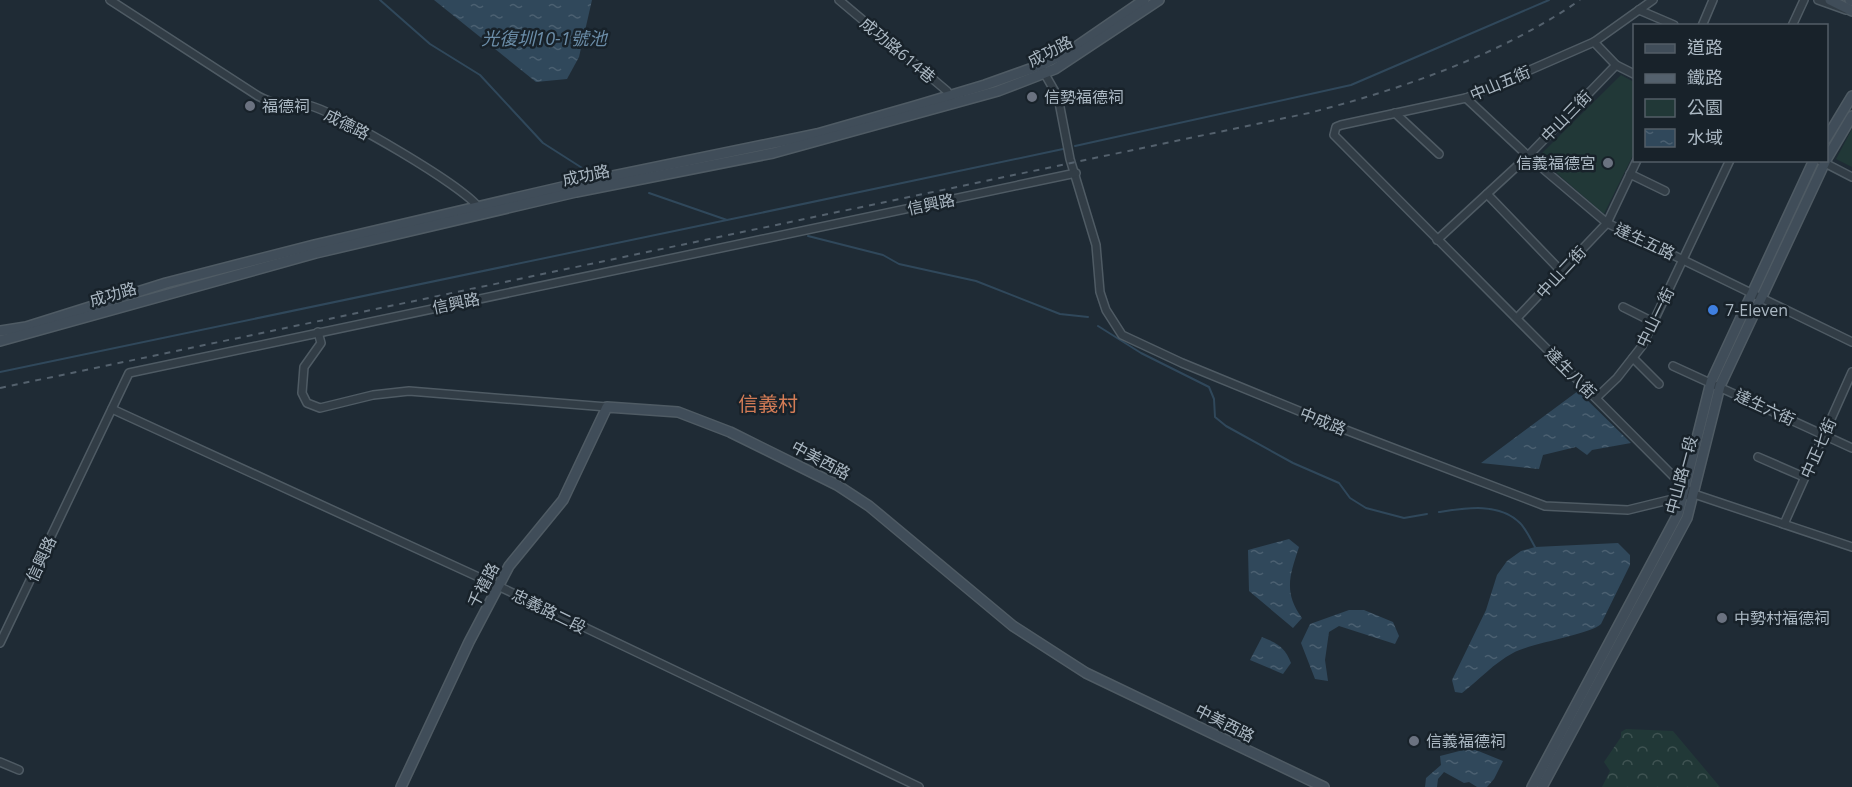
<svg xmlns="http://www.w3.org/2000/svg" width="1852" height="787" viewBox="0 0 1852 787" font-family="'Open Sans','Noto Sans TC',sans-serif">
<defs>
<pattern id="forest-crowns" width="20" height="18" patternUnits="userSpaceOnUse" patternTransform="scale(1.5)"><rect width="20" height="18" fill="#213837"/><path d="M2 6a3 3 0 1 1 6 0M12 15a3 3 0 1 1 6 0" fill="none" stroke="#3f5352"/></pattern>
<pattern id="water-ripples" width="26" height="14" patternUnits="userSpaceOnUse" patternTransform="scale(1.5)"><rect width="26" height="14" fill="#30485b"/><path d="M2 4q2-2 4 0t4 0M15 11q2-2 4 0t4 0" fill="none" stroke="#4b6071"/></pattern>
</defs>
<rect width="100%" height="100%" fill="#1f2b35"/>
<polygon fill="url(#forest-crowns)" points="1626,729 1673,731 1720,787 1602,787 1610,771 1604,762 1621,737 1621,732"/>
<g fill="#213837">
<polygon points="1621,75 1634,82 1634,153 1604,214 1538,157"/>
<polygon points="1852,129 1852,167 1836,159"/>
</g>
<g fill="url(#water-ripples)">
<polygon points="434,0 592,0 579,57 567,79 536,82"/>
<polygon points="1578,391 1631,443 1592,450 1587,455 1576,447 1543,455 1539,469 1481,463"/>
<path d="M1289,539L1299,547C1290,575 1283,592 1302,618L1293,628L1249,591L1248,550Z"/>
<path d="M1618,543L1630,555V565L1601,624C1589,635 1534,642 1513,653C1494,663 1479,680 1462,693L1455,692L1452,680L1486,610L1497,575L1507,561L1521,551L1535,547Z"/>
<polygon points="1349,610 1364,610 1393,622 1399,636 1395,644 1339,626 1329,632 1325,660 1328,681 1315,679 1301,643 1310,624"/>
<path d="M1262,637C1277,643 1285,647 1291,663L1283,674L1250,660Z"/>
<polygon points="1471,748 1503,761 1494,779 1487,787 1477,787 1469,782 1464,783 1444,772 1438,779 1437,787 1425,787 1426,778 1441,765 1440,756"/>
</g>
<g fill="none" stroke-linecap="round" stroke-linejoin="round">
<g stroke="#30485b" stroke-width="2">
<polyline points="380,0 430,44 480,75 543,143 590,173"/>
<polyline points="1075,146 1351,85 1549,0"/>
<polyline points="649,193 727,220 1063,149"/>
<polyline points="808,236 883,255 899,264 976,281 1060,314 1088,317"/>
<polyline points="1098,326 1141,353 1209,387 1214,399 1215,417 1226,426 1293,463 1339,483 1350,498 1366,508 1404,518 1427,514"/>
<polyline points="0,372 727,220"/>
<path d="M1439,512C1465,508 1499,502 1520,523C1526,529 1531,540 1535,547"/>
</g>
<g stroke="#4f5b64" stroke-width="10">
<g id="street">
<path d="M110,0L258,96C284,110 289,100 311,106C340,114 464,186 479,208"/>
<polyline points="839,0 947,91 951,99"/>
<polyline points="1653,0 1594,42 1466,98 1341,125 1336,127 1334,135 1686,489 1694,494 1852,547"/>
<polyline points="1818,0 1846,10"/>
<polyline points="1639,10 1674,25"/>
<polyline points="1702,26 1713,0"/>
<polyline points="1792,26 1804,0"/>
<polyline points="1594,42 1616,65 1634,74"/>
<polyline points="1042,69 1058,97 1070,159 1096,245 1100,292 1106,310 1122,335 1182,363 1338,427 1545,506 1628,510 1685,496"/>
<polyline points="1466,98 1528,156 1607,223 1852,342"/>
<polyline points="1395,113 1439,154"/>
<polyline points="1819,160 1852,177"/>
<polyline points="1630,174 1665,191"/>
<polyline points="1487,194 1561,271"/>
<polyline points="1437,240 1528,156 1616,65"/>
<polyline points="1623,307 1653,322"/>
<polyline points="1517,318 1607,223 1637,160"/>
<polyline points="318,332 321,343 304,367 302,393 307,403 320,408 373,395 409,391 607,407"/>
<polyline points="1633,358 1659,384"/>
<polyline points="1673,366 1852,448"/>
<polyline points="1596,398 1617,378 1642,346 1730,160"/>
<polyline points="112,409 498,586 919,787"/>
<polyline points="1758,457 1804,477"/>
<polyline points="1784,524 1852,372"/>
<polyline points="0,643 129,373 1076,173"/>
<polyline points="0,762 19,770"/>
</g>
</g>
<g stroke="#4f5b64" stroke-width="12">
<g id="secondary">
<polyline points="1830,0 1852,11"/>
<polyline points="1850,0 1852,1"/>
<polyline points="1826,139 1852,96"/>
<polyline points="1826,160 1852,116"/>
<polyline points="0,331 26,327 166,283 314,245 584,182 817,134 915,106 985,85 1041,65 1070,51 1144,0"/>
<polyline points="0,341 316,253 576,192 773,153 998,91 1055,69 1159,0"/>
<polyline points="401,787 469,642 509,566 563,500 607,407 678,412 730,432 837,485 869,506 1013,626 1086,673 1324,787"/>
<polyline points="1532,787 1678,514 1711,382 1814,160"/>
<polyline points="1542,787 1687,518 1720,386 1826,160"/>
</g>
</g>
<use href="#street" stroke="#323d46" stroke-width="7"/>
<use href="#secondary" stroke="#404d59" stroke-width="9"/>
<path stroke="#54616d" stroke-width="2" stroke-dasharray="6 6" stroke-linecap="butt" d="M0,388L1309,113C1402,89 1501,55 1580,0"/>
</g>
<g fill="#6b7280" stroke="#18222a" stroke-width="2">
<circle cx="1032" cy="97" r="6"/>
<circle cx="250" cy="106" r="6"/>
<circle cx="1608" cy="163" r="6"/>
<circle cx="1722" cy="618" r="6"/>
<circle cx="1414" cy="741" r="6"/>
</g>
<circle fill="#3f7fe0" stroke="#18222a" stroke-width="2" cx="1713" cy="310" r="6"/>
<g text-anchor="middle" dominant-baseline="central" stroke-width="5" stroke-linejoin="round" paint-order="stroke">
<g font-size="16" fill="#abb8c3" stroke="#18222a">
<text transform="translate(898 50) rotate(40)">成功路614巷</text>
<text transform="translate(1050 51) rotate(-27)">成功路</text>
<text transform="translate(1500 83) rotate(-23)">中山五街</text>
<text transform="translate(1566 116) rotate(-46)">中山三街</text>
<text transform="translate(347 124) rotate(27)">成德路</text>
<text transform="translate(586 175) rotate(-12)">成功路</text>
<text transform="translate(931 204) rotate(-12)">信興路</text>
<text transform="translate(1645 241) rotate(25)">達生五路</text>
<text transform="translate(1561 272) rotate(-47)">中山二街</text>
<text transform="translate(113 294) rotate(-16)">成功路</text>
<text transform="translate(456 303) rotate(-12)">信興路</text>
<text transform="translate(1655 317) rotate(-64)">中山一街</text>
<text transform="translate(1571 373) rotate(45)">達生八街</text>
<text transform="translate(1765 407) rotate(25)">達生六街</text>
<text transform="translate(1323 421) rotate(22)">中成路</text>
<text transform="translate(1818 448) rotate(-66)">中正七街</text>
<text transform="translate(821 460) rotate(28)">中美西路</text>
<text transform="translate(1681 475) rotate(-75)">中山路一段</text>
<text transform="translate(41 559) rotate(-65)">信興路</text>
<text transform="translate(483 585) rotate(-62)">千禧路</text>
<text transform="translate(549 611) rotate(26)">忠義路二段</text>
<text transform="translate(1225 723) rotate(27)">中美西路</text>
</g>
<g font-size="16" fill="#abb8c3" stroke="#18222a" text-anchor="start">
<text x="1044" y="97">信勢福德祠</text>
<text x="262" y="106">福德祠</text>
<text x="1596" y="163" text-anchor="end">信義福德宮</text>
<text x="1725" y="310">7-Eleven</text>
<text x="1734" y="618">中勢村福德祠</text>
<text x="1426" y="741">信義福德祠</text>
</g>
<g font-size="18" font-style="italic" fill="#6b8da8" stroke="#18222a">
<text x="544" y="38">光復圳10-1號池</text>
</g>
<g font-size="20" fill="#d37c56" stroke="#18222a">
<text x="768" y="403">信義村</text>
</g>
</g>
<rect x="1633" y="24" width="195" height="138" fill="#18222a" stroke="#535e67" stroke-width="1.5"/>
<rect x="1645" y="44" width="30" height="9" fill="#404d59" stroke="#535e67" stroke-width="1.5"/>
<text x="1687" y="54" font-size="18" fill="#abb8c3">道路</text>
<rect x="1645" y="74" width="30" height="9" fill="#54616d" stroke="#535e67" stroke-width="1.5"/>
<text x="1687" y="84" font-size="18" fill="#abb8c3">鐵路</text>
<rect x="1645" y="99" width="30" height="18" fill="#213837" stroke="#535e67" stroke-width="1.5"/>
<text x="1687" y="114" font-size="18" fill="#abb8c3">公園</text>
<rect x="1645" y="129" width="30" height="18" fill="url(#water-ripples)" stroke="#535e67" stroke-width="1.5"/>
<text x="1687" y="144" font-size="18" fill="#abb8c3">水域</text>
</svg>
